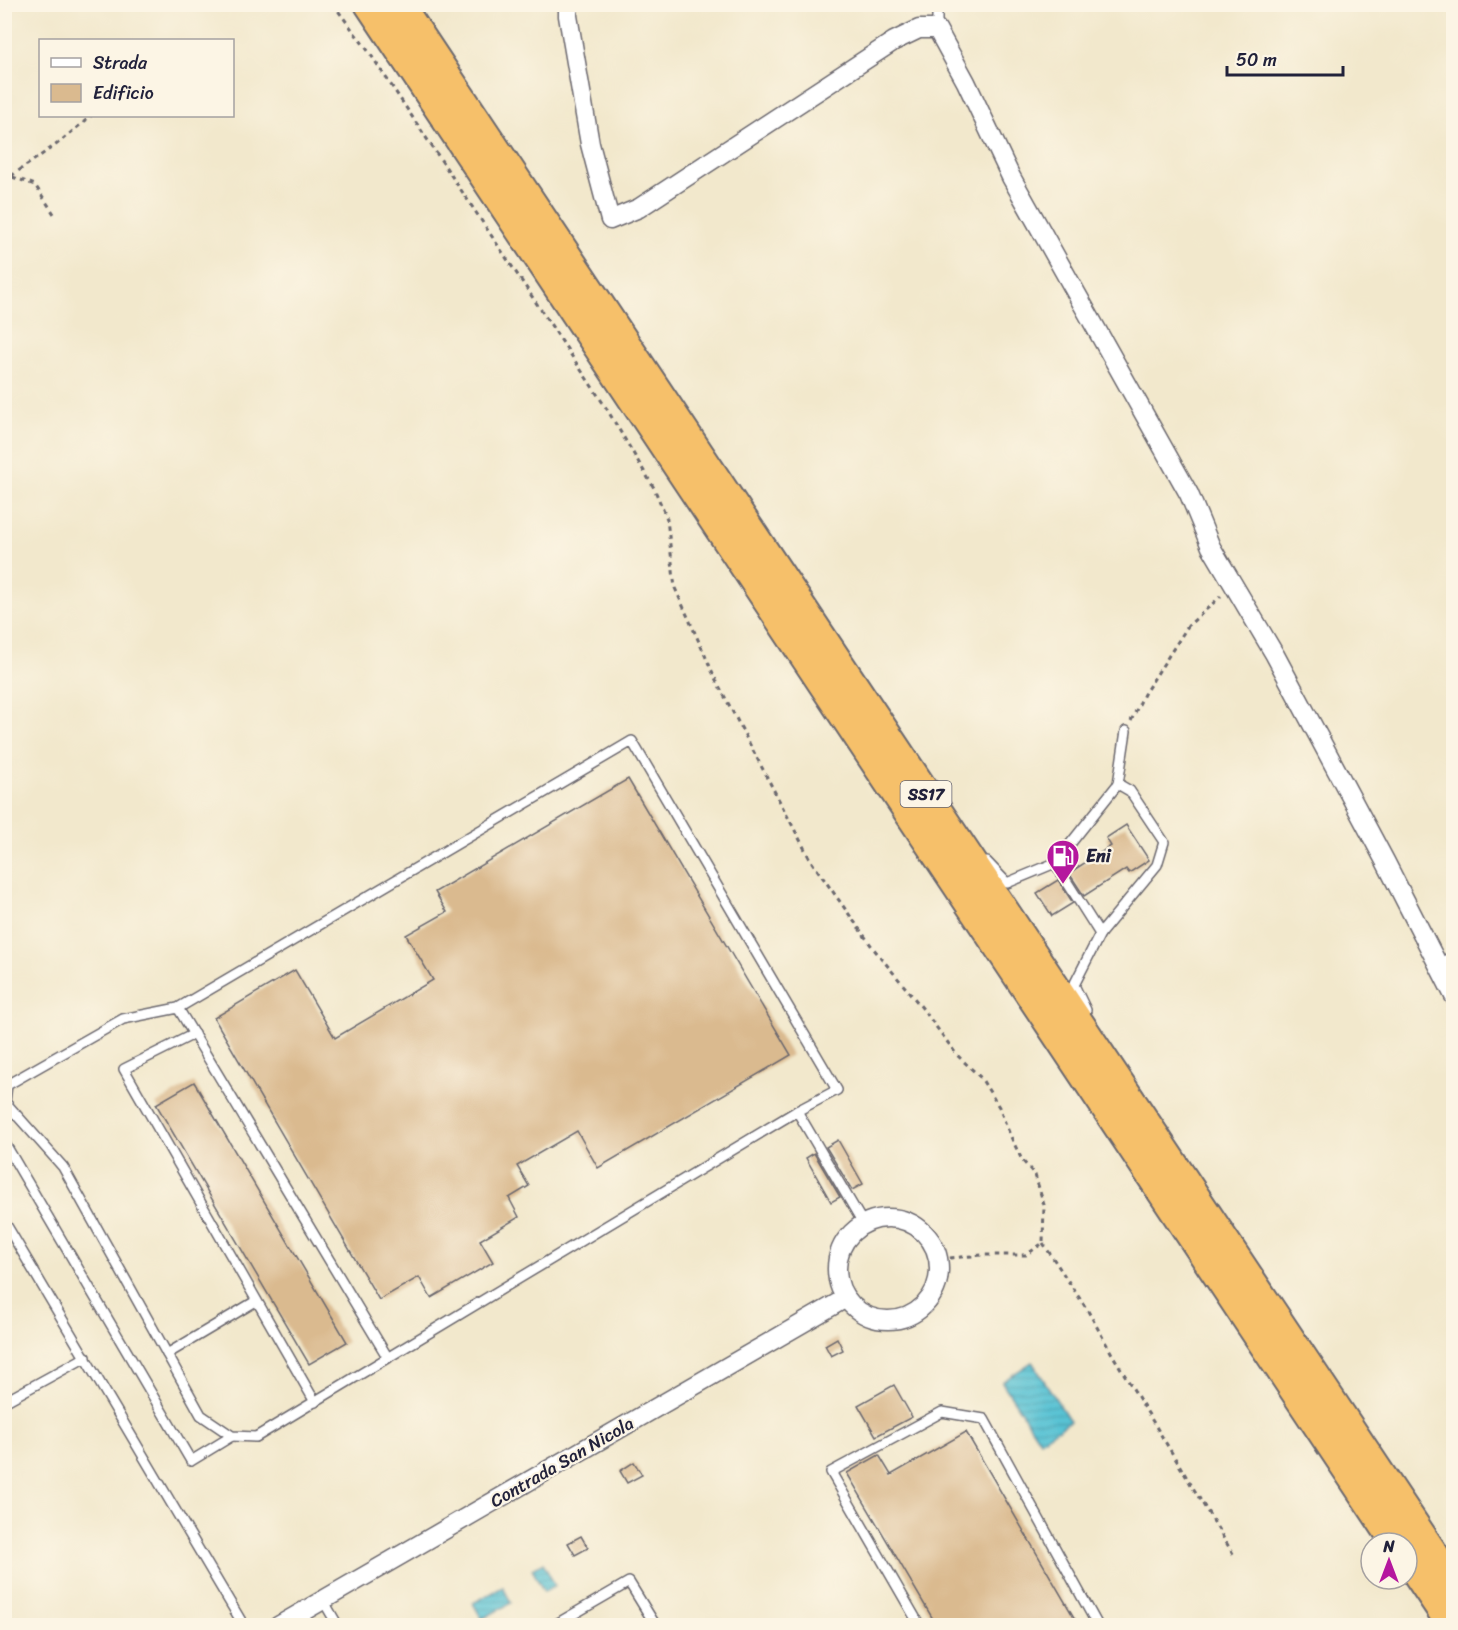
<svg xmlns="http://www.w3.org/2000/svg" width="1458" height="1630" viewBox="0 0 1458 1630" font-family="Sriracha,sans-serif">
<defs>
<pattern id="water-rules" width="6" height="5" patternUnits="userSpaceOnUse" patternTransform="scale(1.5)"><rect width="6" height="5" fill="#59c3d4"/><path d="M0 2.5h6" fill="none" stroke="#4da7b7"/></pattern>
</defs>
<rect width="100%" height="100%" fill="#fcf5e5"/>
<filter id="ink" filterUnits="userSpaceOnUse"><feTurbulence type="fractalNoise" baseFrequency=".0167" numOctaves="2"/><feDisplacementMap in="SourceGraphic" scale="12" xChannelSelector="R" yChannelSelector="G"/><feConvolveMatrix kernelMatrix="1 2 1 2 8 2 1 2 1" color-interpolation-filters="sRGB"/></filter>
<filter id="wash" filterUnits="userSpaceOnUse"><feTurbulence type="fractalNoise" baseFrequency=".008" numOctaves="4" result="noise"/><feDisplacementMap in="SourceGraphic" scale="24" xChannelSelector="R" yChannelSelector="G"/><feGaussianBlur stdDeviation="1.35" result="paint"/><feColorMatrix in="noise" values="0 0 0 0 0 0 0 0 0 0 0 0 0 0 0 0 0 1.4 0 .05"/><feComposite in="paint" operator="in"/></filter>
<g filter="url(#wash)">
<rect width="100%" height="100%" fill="#f2e8cc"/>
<g fill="url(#water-rules)" stroke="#3e7288" stroke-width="1.5">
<polygon points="1032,1362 1070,1421 1040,1441 1002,1382"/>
<polygon points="543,1563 555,1586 544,1592 532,1569"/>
<polygon points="503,1587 511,1603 482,1619 473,1603"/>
</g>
<g id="blocks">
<g fill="#daba8f">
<polygon points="628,779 791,1055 598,1168 577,1131 517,1166 529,1186 509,1198 519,1217 480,1240 493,1262 431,1298 419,1277 379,1300 214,1018 295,970 335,1038 433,980 406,935 447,912 435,892"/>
<polygon points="1126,825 1149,860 1129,873 1126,869 1084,896 1069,873 1111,846 1106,838"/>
<polygon points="1058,880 1073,903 1052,916 1037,893"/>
<polygon points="194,1082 347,1342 309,1364 156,1104"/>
<polygon points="838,1140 863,1184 852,1190 826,1147"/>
<polygon points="814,1153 840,1197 831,1202 806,1158"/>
<polygon points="837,1338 843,1350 831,1356 825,1345"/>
<polygon points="894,1385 912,1417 876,1436 858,1405"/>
<polygon points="966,1432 1079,1626 937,1626 847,1473 879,1455 891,1475"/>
<polygon points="634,1462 642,1475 627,1483 620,1471"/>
<polygon points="581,1536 588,1548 575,1555 568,1543"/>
</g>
</g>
</g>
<g filter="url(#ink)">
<use href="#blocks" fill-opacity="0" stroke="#6b676e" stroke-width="1.5"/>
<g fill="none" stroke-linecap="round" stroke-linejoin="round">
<g stroke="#6b676e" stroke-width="12">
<g id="service">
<polyline points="937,4 937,29"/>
<polyline points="1118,784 1126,731"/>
<polyline points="987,862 1007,883 1055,863 1100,934 1074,985 1086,1010"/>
<polyline points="1055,863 1118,784 1130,791 1164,842 1157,865 1100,934"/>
<polyline points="1438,966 1454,954"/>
<polyline points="178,1008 123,1019 7,1085 5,1102 63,1167 201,1415 232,1436 256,1437 797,1111 837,1090 632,741 178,1008 388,1358"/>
<polyline points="194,1034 124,1069 315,1402"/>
<polyline points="797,1111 863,1223"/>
<polyline points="4,1142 191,1461 232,1436"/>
<polyline points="4,1221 244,1626"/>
<polyline points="167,1354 256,1301"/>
<polyline points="4,1402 86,1357"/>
<polyline points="323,1600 338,1626"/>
<polyline points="553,1626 629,1582 656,1626"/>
<polyline points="920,1626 831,1472 942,1412 984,1419 1098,1626"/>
</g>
</g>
<g stroke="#6b676e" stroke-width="21">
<g id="minor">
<polyline points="568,4 568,16 590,144 610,220 639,208 894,41 919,29 937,29 966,82 1011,177 1189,494 1211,547 1275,655 1385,861 1454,996"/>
<circle cx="888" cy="1269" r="51"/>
<polyline points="278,1626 846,1298"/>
</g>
</g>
<g stroke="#6b676e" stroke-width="32">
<g id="trunk">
<polyline points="369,4 1396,1543"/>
<polyline points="399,4 1454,1584"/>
<polyline points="1407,1559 1452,1626"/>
</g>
</g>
<g stroke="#6b676e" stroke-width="3" stroke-dasharray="4.5 4.5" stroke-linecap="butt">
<polyline points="333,4 369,52 605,406 654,488 667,519 675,588 716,680 811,861 873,948 923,1009 957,1055 981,1078 999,1107 1010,1135 1022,1160 1035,1175 1044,1205 1043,1243 1026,1255 982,1255 939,1259"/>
<polyline points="4,174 35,185 56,217"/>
<polyline points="11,176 57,144 91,116"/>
<polyline points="1131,721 1144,694 1188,626 1221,596"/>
<polyline points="1043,1243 1088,1311 1112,1354 1235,1557"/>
</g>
<use href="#service" stroke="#fff" stroke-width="9"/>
<use href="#minor" stroke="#fff" stroke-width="18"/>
<use href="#trunk" stroke="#f6c06b" stroke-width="28"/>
</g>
</g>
<defs>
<g id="fuel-pin" transform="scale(1.725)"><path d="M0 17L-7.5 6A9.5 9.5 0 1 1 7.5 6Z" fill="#b5179e" stroke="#fcf5e5"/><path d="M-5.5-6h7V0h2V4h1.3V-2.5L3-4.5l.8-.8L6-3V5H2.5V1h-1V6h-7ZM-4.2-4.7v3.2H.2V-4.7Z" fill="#fff"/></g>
</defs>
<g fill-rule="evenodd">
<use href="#fuel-pin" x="1063" y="856"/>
</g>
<g text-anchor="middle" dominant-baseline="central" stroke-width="4.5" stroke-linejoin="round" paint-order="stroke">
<rect fill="#fcf5e5" stroke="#63616e" stroke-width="1.5" x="900.5" y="781" width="51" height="26" rx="4.5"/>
<g font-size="16" font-weight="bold" fill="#22223b">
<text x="926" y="794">SS17</text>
</g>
<g font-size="18" font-weight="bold" fill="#22223b" stroke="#fcf5e5" text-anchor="start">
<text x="1086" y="856">Eni</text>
</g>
<g font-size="18" fill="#22223b" stroke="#fcf5e5">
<text transform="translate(562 1462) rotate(-30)">Contrada San Nicola</text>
</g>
</g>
<rect width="1458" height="1630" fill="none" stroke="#fcf5e5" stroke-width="24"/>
<rect x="39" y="39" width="195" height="78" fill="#fcf5e5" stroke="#a5a1a1" stroke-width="1.5"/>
<rect x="51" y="58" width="30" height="9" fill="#ffffff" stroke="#a5a1a1" stroke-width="1.5"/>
<text x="93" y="69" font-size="18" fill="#22223b">Strada</text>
<rect x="51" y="84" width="30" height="18" fill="#daba8f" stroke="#a5a1a1" stroke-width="1.5"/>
<text x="93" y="99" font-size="18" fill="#22223b">Edificio</text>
<g transform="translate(1389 1561)"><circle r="28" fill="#fcf5e5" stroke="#a5a1a1" stroke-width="1.5"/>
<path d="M0-4.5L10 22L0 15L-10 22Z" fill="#b5179e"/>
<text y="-9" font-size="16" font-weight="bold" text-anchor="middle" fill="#22223b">N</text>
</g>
<path d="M1227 66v9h116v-9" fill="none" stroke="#22223b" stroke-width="3"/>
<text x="1236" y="66" font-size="18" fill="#22223b" stroke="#fcf5e5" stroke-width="4.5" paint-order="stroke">50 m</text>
</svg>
